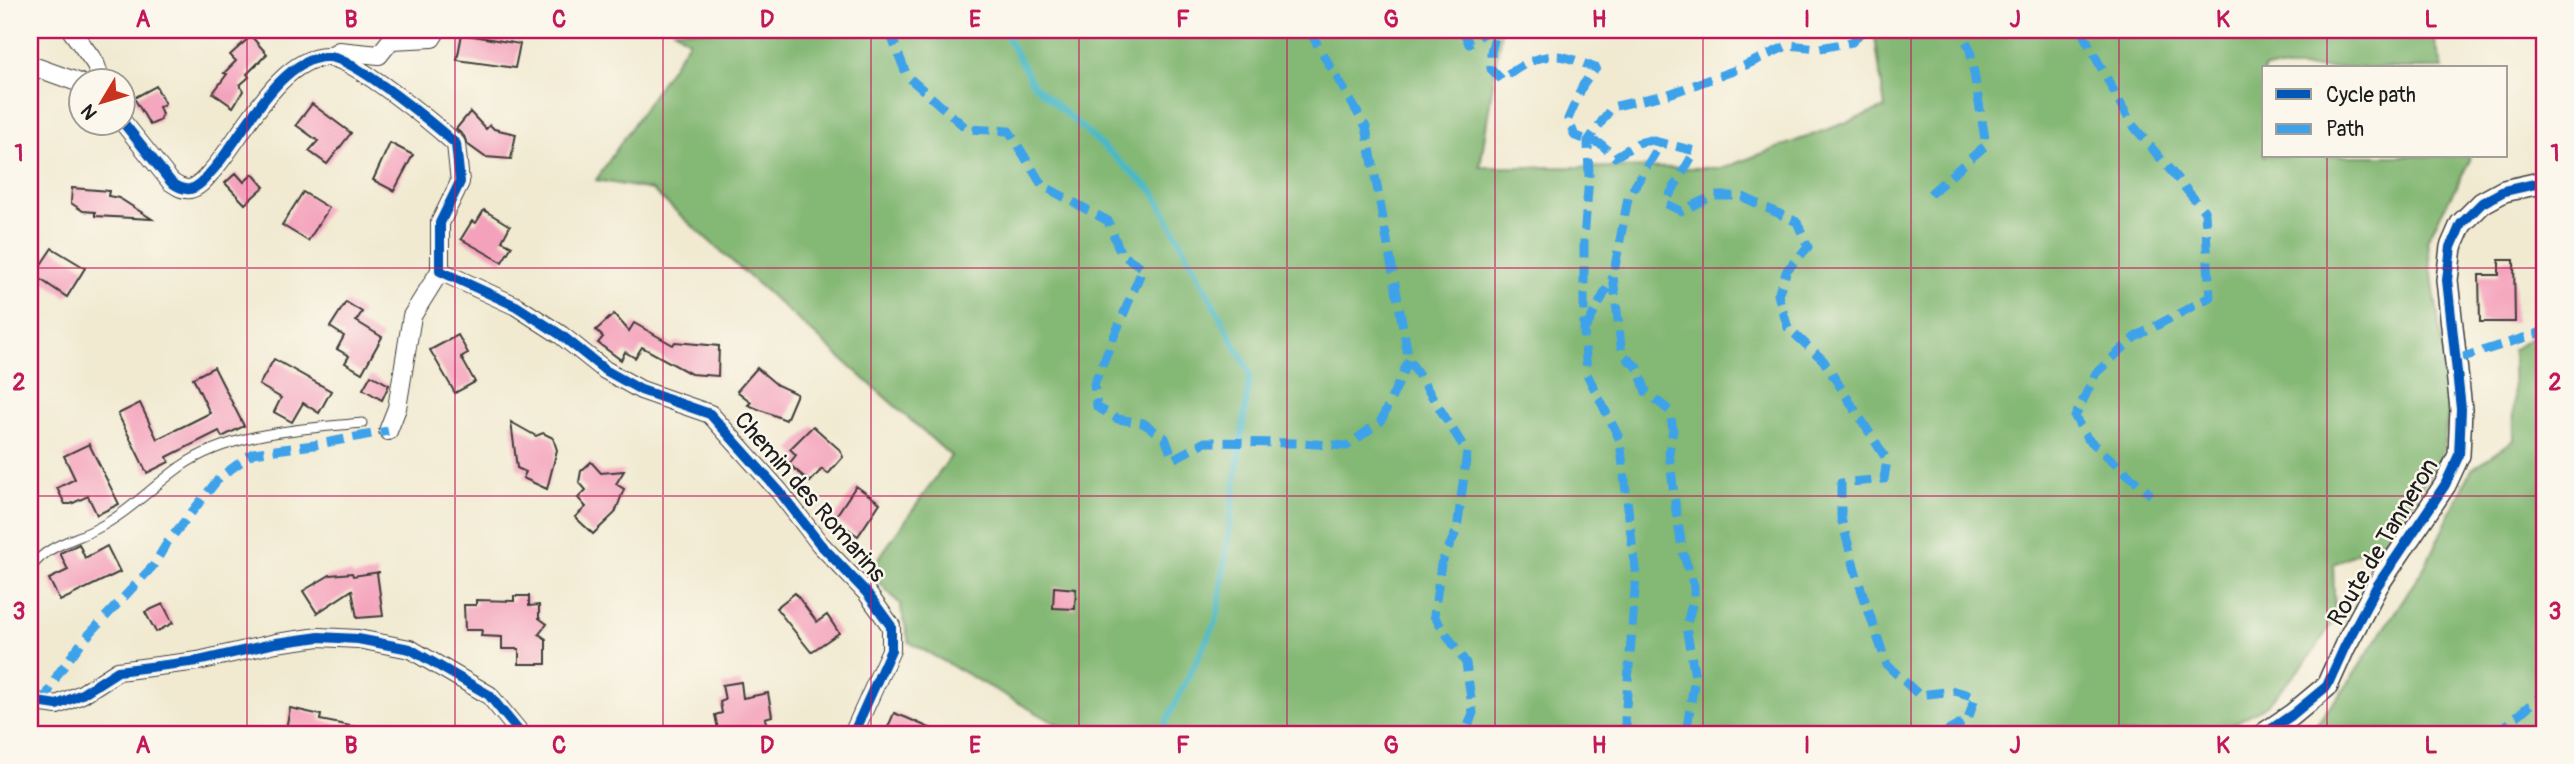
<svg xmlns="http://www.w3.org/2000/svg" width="2574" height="764" viewBox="0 0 2574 764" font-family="Pangolin,sans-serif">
<rect width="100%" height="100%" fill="#fbf7ec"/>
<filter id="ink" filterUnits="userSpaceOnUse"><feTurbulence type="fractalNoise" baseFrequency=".0143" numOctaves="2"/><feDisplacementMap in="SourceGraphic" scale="14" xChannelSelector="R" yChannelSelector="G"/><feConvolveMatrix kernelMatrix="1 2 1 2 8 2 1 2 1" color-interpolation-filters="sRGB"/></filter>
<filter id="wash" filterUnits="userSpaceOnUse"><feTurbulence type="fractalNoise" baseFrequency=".00686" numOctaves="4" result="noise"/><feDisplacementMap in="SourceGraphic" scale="28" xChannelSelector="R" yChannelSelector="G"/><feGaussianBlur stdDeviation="1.57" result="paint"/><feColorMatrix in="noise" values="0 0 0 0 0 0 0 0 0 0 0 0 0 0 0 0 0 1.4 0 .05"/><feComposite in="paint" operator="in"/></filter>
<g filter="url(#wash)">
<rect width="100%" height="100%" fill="#f1ead1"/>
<g fill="#84b874" stroke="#506a48" stroke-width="2">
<polygon points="674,30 1501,30 1480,167 1723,168 1885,108 1874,30 2431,30 2443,68 2264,68 2264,156 2469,156 2470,160 2427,240 2450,401 2442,456 2386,539 2333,564 2335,619 2306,662 2267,705 2215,734 1075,734 909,642 900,604 869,572 951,456 652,190 596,180 689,41"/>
<polygon points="2544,329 2544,734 2308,734 2345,688 2425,566 2472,469 2514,440 2513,350"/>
</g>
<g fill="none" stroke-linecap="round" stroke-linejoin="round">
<polyline stroke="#4cb9c6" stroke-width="6" points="1003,30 1033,84 1154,192 1250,373 1217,619 1160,734"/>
</g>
<g id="blocks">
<g fill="#f4a1bb">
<polygon points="462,34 520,44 515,68 457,60"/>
<polygon points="251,36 267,54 247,74 249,77 240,85 243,91 233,107 213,93 227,74 224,73 236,61 230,55"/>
<polygon points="156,86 165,104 159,107 162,114 159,121 150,125 134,98"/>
<polygon points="312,104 351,133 327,164 309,151 318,141 296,125"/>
<polygon points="470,112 486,129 490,125 494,129 516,134 511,159 485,157 467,144 464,136 456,129"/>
<polygon points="390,143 413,155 394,191 373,180"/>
<polygon points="236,173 244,182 253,174 264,187 245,204 225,183"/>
<polygon points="72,188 109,191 108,196 119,198 152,219 95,216 95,212 83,211 71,203"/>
<polygon points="303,192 329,208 308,241 282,225"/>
<polygon points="484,210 510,226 502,241 512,246 502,262 461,239 472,221 476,223"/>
<polygon points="52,248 85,268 67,297 34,275"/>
<polygon points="2499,260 2514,260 2515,322 2480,322 2479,275 2499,275"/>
<polygon points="346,302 362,312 356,321 382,337 362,373 345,363 349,356 337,349 344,336 330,327"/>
<polygon points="614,314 629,331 634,323 673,345 675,342 719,346 718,376 691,374 642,347 635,358 625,352 621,360 598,343 603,337 596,330"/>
<polygon points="458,335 468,353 461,357 475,382 455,393 430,350"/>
<polygon points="274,359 331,391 319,413 303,403 292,422 274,412 281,398 259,385"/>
<polygon points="214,367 244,426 222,437 219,431 167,457 169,462 147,473 118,414 140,403 157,439 190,423 210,413 193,378"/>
<polygon points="757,368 777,385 797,394 786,420 748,405 751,402 737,391"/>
<polygon points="371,375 389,385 382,400 363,389"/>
<polygon points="511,422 536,436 543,433 553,438 557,450 547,489 523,478 526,472 517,468"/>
<polygon points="813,426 840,450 843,457 828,474 822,469 810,482 789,464 796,455 790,449"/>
<polygon points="89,444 119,504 97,515 88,496 71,504 65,504 57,488 75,479 64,456"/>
<polygon points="591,462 601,473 624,471 616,484 624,489 615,513 593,534 575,517 586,507 578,498 586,490 579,482 581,471"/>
<polygon points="856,486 880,503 858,536 834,519"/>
<polygon points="79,544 85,558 107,546 120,572 60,601 49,579 68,570 60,553"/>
<polygon points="380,572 377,573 383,616 357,618 352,590 317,613 303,591 330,575 352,573 353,576"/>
<polygon points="1054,587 1076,589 1075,609 1053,608"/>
<polygon points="795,593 817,622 827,615 839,633 811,652 776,608"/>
<polygon points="514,596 529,596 529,606 539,605 539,618 547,624 539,634 546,639 546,664 519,664 519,649 502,649 502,637 481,636 482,630 465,630 464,605 476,605 476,600 514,601"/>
<polygon points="163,604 173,623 156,632 145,612"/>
<polygon points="741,682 743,698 768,693 772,716 765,718 767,728 719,734 715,715 722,713 720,702 725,700 722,685"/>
<polygon points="290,708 321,715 320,720 356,727 355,734 285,734"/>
<polygon points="894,713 907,718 943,734 885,734"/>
</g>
</g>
</g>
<g filter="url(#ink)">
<use href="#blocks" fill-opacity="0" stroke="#3c3b37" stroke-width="2"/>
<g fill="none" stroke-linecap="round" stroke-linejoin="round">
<g stroke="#3c3b37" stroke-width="11">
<path id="service" d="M30,569C47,544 74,541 98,528C129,512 152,487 180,467C229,432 304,429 362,423"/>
</g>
<g stroke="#3c3b37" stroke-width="20">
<g id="minor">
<polyline points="71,30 95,63 101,80"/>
<polyline points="330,56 339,51 379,55 391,40 432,38 437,30"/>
<polyline points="30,65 80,83"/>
<path d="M122,121L171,182C177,186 182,190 190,189C199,187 205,179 211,172C241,140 280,54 329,57C354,58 435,125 456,144L460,182L440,223V271"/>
<polyline points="440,271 516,306 561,335 605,370 641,390 710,414 779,491 820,544 867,593 891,626 891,650 853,734"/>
<polyline points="388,431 397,408 412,316 440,271"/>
<polyline points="30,701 57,705 82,694 118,671 198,661 276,643 319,637 358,639 410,649 489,695 521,734"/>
</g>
</g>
<g stroke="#3c3b37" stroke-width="24">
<polyline id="tertiary" points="2264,734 2292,715 2327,686 2345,646 2377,586 2445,485 2459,455 2461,409 2447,280 2451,247 2461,224 2482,203 2504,191 2535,184 2544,186"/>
</g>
<use href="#service" stroke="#fff" stroke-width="9"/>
<use href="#minor" stroke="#fff" stroke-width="18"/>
<use href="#tertiary" stroke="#fff" stroke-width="21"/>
<g stroke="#3da2ea" stroke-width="9" stroke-dasharray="18 9" stroke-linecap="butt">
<polyline points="889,30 907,76 967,129 1009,131 1042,185 1108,221 1121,254 1143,268 1094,384 1097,407 1118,419 1143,423 1165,438 1173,459 1205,442 1301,443 1347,446 1381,421 1409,360"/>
<polyline points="1309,30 1366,127 1409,360 1467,452 1457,530 1441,564 1434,616 1466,663 1473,713 1465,734"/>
<path d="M1463,30L1469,44L1486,31L1496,32L1491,52V69L1502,80C1517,67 1537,55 1558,56C1570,57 1584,64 1596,68L1583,85L1568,119L1575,136L1601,144L1615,157L1638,143L1650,140L1656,151L1628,198L1613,277L1622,354L1638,368L1646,392L1670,411L1673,430L1669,452L1676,511L1683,553L1694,586V597L1686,627L1695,677L1686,734"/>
<polyline points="2081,30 2131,123 2205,212 2210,297 2135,337 2096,373 2075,417 2087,438 2151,495"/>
<polyline points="1650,140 1695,151 1665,203 1681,211 1713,196 1741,196 1797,222 1808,247 1787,270 1778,295 1788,328 1823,360 1887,460 1884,479 1841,483 1841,518 1857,577 1887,665 1919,695 1955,691 1975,697 1968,720 1942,734"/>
<polyline points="1930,194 1986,145 1970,49 1960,30"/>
<polyline points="1586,328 1613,277"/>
<polyline points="2457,359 2539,333 2544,335"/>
<polyline points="42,704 58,674 82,642 153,566 167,543 220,477 253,453 314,445 388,431"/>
<polyline points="1628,734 1625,720 1636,576 1620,440 1587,374 1584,331 1584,239 1589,177 1588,141 1612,107 1669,94 1733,71 1789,45 1820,48 1852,42 1863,30"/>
<polyline points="2496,734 2544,693"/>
</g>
<g stroke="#fbf7ec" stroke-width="15">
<g id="cycleway">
<path d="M122,121L171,182C177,186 182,190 190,189C199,187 205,179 211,172C241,140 280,54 329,57C354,58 435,125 456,144L460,182L440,223V271L516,306L561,335L605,370L641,390L710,414L779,491L820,544L867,593L891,626V650L853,734"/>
<polyline points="30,701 57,705 82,694 118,671 198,661 276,643 319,637 358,639 410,649 489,695 521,734"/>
<polyline points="2264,734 2292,715 2327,686 2345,646 2377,586 2445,485 2459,455 2461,409 2447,280 2451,247 2461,224 2482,203 2504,191 2535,184 2544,186"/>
</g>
</g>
<use href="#cycleway" stroke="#0057b8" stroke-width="10"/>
</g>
</g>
<path fill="none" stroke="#c2185b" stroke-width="2" stroke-opacity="0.55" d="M247,30V734M455,30V734M663,30V734M871,30V734M1079,30V734M1287,30V734M1495,30V734M1703,30V734M1911,30V734M2119,30V734M2327,30V68M2327,156V734M30,268H2544M30,496H2544"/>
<g text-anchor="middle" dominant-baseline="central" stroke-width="5" stroke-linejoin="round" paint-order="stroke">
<g font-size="24" fill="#1c1c1c" stroke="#fbf7ec">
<text transform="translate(810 497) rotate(49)">Chemin des Romarins</text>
<text transform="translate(2383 542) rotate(-59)">Route de Tanneron</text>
</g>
</g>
<rect width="2574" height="764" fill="none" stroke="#fbf7ec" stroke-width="77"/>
<rect x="2262" y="66" width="245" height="91" fill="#fbf7ec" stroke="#a29f99" stroke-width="2"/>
<rect x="2276" y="89" width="35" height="10" fill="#0057b8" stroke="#a29f99" stroke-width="2"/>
<text x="2326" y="102" font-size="21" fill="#1c1c1c">Cycle path</text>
<rect x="2276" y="124" width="35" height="10" fill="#3da2ea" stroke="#a29f99" stroke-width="2"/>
<text x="2326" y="136" font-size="21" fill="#1c1c1c">Path</text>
<g transform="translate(102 102) rotate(232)"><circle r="33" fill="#fbf7ec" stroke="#a29f99" stroke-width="2"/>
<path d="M0-5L12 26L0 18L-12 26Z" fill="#c8321e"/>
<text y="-10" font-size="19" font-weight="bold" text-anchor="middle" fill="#1c1c1c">N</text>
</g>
<rect x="38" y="38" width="2498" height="688" fill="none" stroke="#c2185b" stroke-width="2.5"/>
<g font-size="23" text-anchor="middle" font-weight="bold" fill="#c2185b">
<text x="143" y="27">A</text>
<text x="351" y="27">B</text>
<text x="559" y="27">C</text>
<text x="767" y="27">D</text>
<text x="975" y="27">E</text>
<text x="1183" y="27">F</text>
<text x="1391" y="27">G</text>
<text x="1599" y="27">H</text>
<text x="1807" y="27">I</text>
<text x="2015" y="27">J</text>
<text x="2223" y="27">K</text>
<text x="2431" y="27">L</text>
<text x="19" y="161">1</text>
<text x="2555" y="161">1</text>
<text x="19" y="390">2</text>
<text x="2555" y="390">2</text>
<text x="19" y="619">3</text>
<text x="2555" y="619">3</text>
<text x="143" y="753">A</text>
<text x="351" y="753">B</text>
<text x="559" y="753">C</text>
<text x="767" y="753">D</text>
<text x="975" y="753">E</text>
<text x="1183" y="753">F</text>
<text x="1391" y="753">G</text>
<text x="1599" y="753">H</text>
<text x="1807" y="753">I</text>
<text x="2015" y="753">J</text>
<text x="2223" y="753">K</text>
<text x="2431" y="753">L</text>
</g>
</svg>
